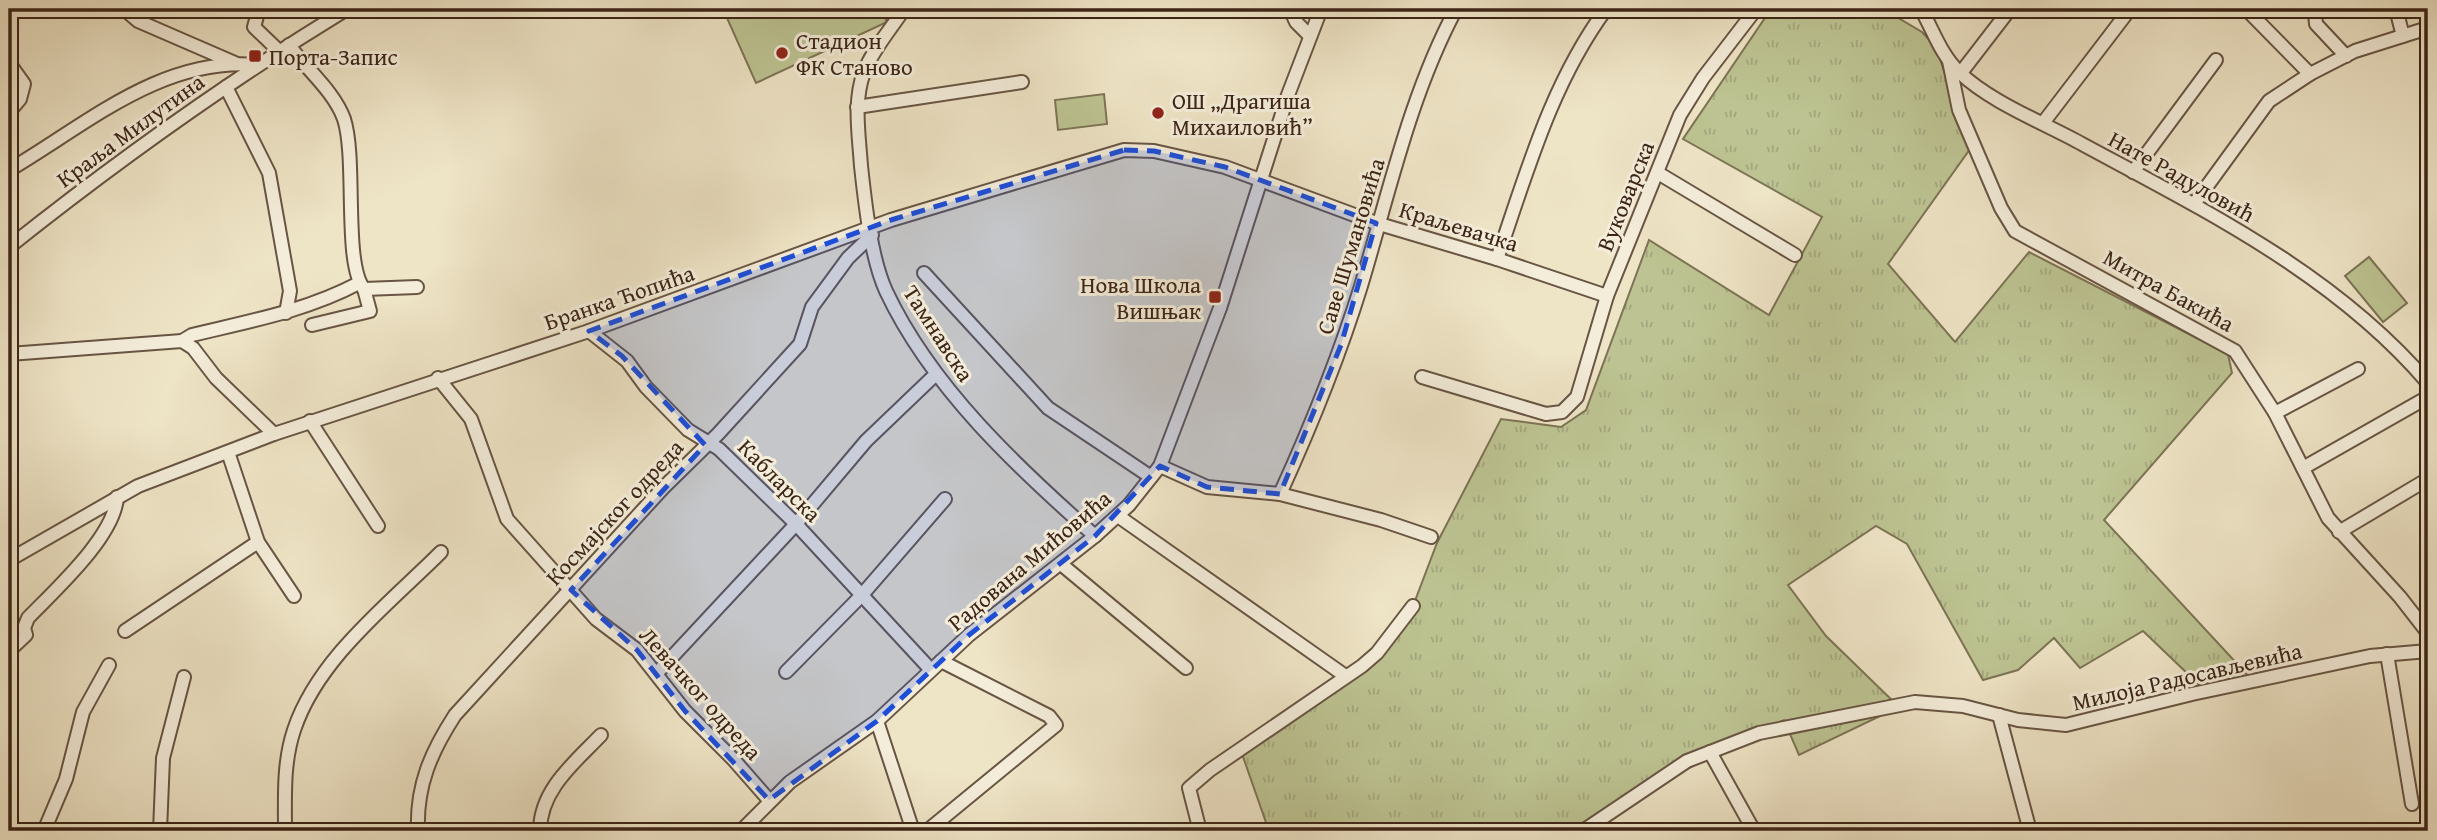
<svg xmlns="http://www.w3.org/2000/svg" width="2437" height="840" viewBox="0 0 2437 840" font-family="'Gentium Book Plus',serif">
<defs>
<pattern id="grass-tufts" width="24" height="20" patternUnits="userSpaceOnUse" patternTransform="scale(1.75)"><rect width="24" height="20" fill="#bdc392"/><path d="M3 7l-1-3M5 7V3M7 7l1-3M15 17l-1-3M17 17v-4M19 17l1-3" fill="none" stroke="#a3a77d"/></pattern>
</defs>
<rect width="100%" height="100%" fill="#eee4c6"/>
<filter id="stains"><feTurbulence type="fractalNoise" baseFrequency=".00286" numOctaves="4"/><feColorMatrix values="0 0 0 0 .2 0 0 0 0 .09 0 0 0 0 .02 0 0 0 .5 -.17"/></filter>
<radialGradient id="worn" r=".72"><stop offset=".6" stop-color="#630" stop-opacity="0"/><stop offset="1" stop-color="#630" stop-opacity=".3"/></radialGradient>
<polygon fill="url(#grass-tufts)" stroke="#7c7454" stroke-width="2" points="1771,9 1883,9 1922,32 1936,47 1970,149 1888,264 1955,342 2029,252 2228,354 2232,373 2104,520 2254,682 2211,696 2143,631 2080,668 2054,638 2018,670 1983,680 1907,544 1876,526 1788,585 1826,636 1899,707 1799,755 1784,720 1610,808 1572,831 1269,831 1241,751 1362,666 1413,606 1437,543 1501,419 1561,427 1586,410 1649,240 1769,315 1822,217 1683,139"/>
<g fill="#bdc392" stroke="#7c7454" stroke-width="2">
<polygon points="723,9 881,9 887,22 756,83"/>
<polygon points="1104,94 1107,124 1058,130 1055,100"/>
<polygon points="2369,257 2407,303 2383,322 2345,276"/>
</g>
<g fill="none" stroke-linecap="round" stroke-linejoin="round">
<g stroke="#685543" stroke-width="16">
<g id="minor">
<polyline points="124,9 138,21 235,63"/>
<polyline points="259,9 254,27 279,51"/>
<path d="M904,9C891,29 873,49 864,72C853,102 859,135 861,166C865,203 871,258 886,291C931,387 1017,467 1095,536"/>
<polyline points="1290,9 1296,22 1310,36"/>
<path d="M1921,9C1933,30 1941,55 1959,72C1990,102 2044,123 2082,144C2206,211 2336,275 2428,383"/>
<polyline points="2246,9 2310,74"/>
<polyline points="2320,9 2315,14 2316,24 2346,56"/>
<polyline points="2396,9 2403,36"/>
<path d="M289,45C306,69 334,91 344,119C357,159 343,263 364,289L417,287"/>
<polyline points="1949,61 1959,110 2001,208 2015,231 2235,351 2275,413 2328,518 2400,597 2428,633"/>
<polyline points="9,63 24,84 20,99 9,112"/>
<polyline points="1960,74 2010,9"/>
<polyline points="226,87 269,173 290,291 286,313"/>
<polyline points="857,107 1022,82"/>
<polyline points="2043,123 2130,9"/>
<path d="M9,170C86,125 162,56 258,65"/>
<polyline points="2133,172 2216,60"/>
<polyline points="1658,173 1795,255"/>
<polyline points="2194,204 2269,101 2310,74 2355,51 2428,28"/>
<path d="M9,247C117,161 229,81 347,9"/>
<path d="M1497,259C1527,172 1551,84 1606,9"/>
<polyline points="924,273 1048,408 1151,477"/>
<polyline points="312,325 370,311 364,289"/>
<polyline points="589,331 627,361 646,387 688,430 719,449 796,524 931,670"/>
<path d="M182,341L192,335C250,321 306,311 359,283"/>
<polyline points="9,354 182,341 193,348 216,378 274,434"/>
<polyline points="1422,377 1546,414 1562,412 1577,397 1607,296 1680,115 1703,78 1756,9"/>
<polyline points="438,378 471,419 507,519 596,619 637,650 685,711 733,759 769,800"/>
<polyline points="2275,413 2358,369"/>
<polyline points="310,421 378,526"/>
<polyline points="228,452 258,542 294,596"/>
<polyline points="1160,466 1207,487 1280,494 1381,520 1431,537"/>
<polyline points="2303,468 2428,397"/>
<path d="M1280,494C1311,426 1339,357 1361,286C1389,193 1410,95 1456,9"/>
<polyline points="1118,516 1344,675"/>
<polyline points="2339,532 2428,479"/>
<polyline points="9,560 138,486 274,434 589,331 891,220 1124,150 1154,151 1225,167 1376,223 1497,259 1607,296"/>
<polyline points="1061,564 1186,668"/>
<polyline points="125,631 258,542"/>
<path d="M9,651L26,635L24,628L28,618C55,590 115,536 117,497"/>
<polyline points="2387,654 2412,804"/>
<polyline points="786,672 861,596 945,499"/>
<polyline points="657,673 796,524 866,441 936,374"/>
<polyline points="1999,715 2030,831"/>
<polyline points="877,721 913,831"/>
<polyline points="1710,752 1754,831"/>
<polyline points="44,831 66,779 83,712 109,665"/>
<polyline points="160,831 163,758 184,677"/>
<path d="M285,831C285,797 283,763 294,730C318,658 389,604 441,552"/>
<path d="M418,831C416,786 431,752 455,715L663,488L718,434L800,344L812,307L848,258L872,235"/>
<path d="M540,831C540,790 574,763 601,735"/>
<polyline points="741,831 790,782 877,721 969,635 1095,536 1129,505 1160,466 1220,308 1288,95 1321,9"/>
<polyline points="927,831 1056,725 1049,716 941,661"/>
<polyline points="1200,831 1189,788 1210,770 1362,666 1377,653 1413,606"/>
<polyline points="1583,831 1687,761 1759,733 1915,702 1963,706 2018,720 2066,725 2192,694 2370,656 2428,651"/>
</g>
</g>
<use href="#minor" stroke="#f4edda" stroke-width="12"/>
</g>
<path fill="#1d4ed8" fill-opacity="0.2" stroke="#1d4ed8" stroke-width="5" stroke-dasharray="14 9" stroke-linejoin="round" d="M1124,150L1154,151L1225,167L1376,223L1341,345L1280,494L1207,487L1160,466L1095,536L969,635L877,721L769,800L685,711L637,650L571,590L705,445L622,356L589,331L891,220Z"/>
<g fill="#8f2418" stroke="#f4edda" stroke-width="2.5">
<circle cx="782" cy="53" r="7"/>
<rect x="248" y="49" width="14" height="14" rx="3.5"/>
<circle cx="1158" cy="113" r="7"/>
<rect x="1208" y="290" width="14" height="14" rx="3.5"/>
</g>
<g text-anchor="middle" dominant-baseline="central" stroke-width="6" stroke-linejoin="round" paint-order="stroke">
<g font-size="23" fill="#3c2517" stroke="#f4edda" text-anchor="start">
<text x="796" y="40">Стадион<tspan x="796" dy="26">ФК Станово</tspan></text>
<text x="269" y="56">Порта-Запис</text>
<text x="1172" y="100">ОШ „Драгиша<tspan x="1172" dy="26">Михаиловић”</tspan></text>
<text x="1201" y="284" text-anchor="end">Нова Школа<tspan x="1201" dy="26">Вишњак</tspan></text>
</g>
<g font-size="23" fill="#3c2517" stroke="#f4edda">
<text transform="translate(130 130) rotate(-36)">Краља Милутина</text>
<text transform="translate(2182 176) rotate(29)">Нате Радуловић</text>
<text transform="translate(1625 196) rotate(-68)">Вуковарска</text>
<text transform="translate(1459 226) rotate(17)">Краљевачка</text>
<text transform="translate(1350 246) rotate(-73)">Саве Шумановића</text>
<text transform="translate(2169 290) rotate(29)">Митра Бакића</text>
<text transform="translate(619 297) rotate(-19)">Бранка Ћопића</text>
<text transform="translate(939 333) rotate(57)">Тамнавска</text>
<text transform="translate(780 480) rotate(45)">Кабларска</text>
<text transform="translate(614 512) rotate(-47)">Космајског одреда</text>
<text transform="translate(1029 560) rotate(-40)">Радована Мићовића</text>
<text transform="translate(2187 676) rotate(-13)">Милоја Радосављевића</text>
<text transform="translate(701 693) rotate(48)">Левачког одреда</text>
</g>
</g>
<rect width="2437" height="840" fill="none" stroke="#eee4c6" stroke-width="35"/>
<rect x="10" y="10" width="2416" height="819" fill="none" stroke="#3c2517" stroke-width="3.5"/>
<rect x="18" y="18" width="2402" height="805" fill="none" stroke="#3c2517" stroke-width="2"/>
<rect width="100%" height="100%" filter="url(#stains)"/>
<rect width="100%" height="100%" fill="url(#worn)"/>
</svg>
